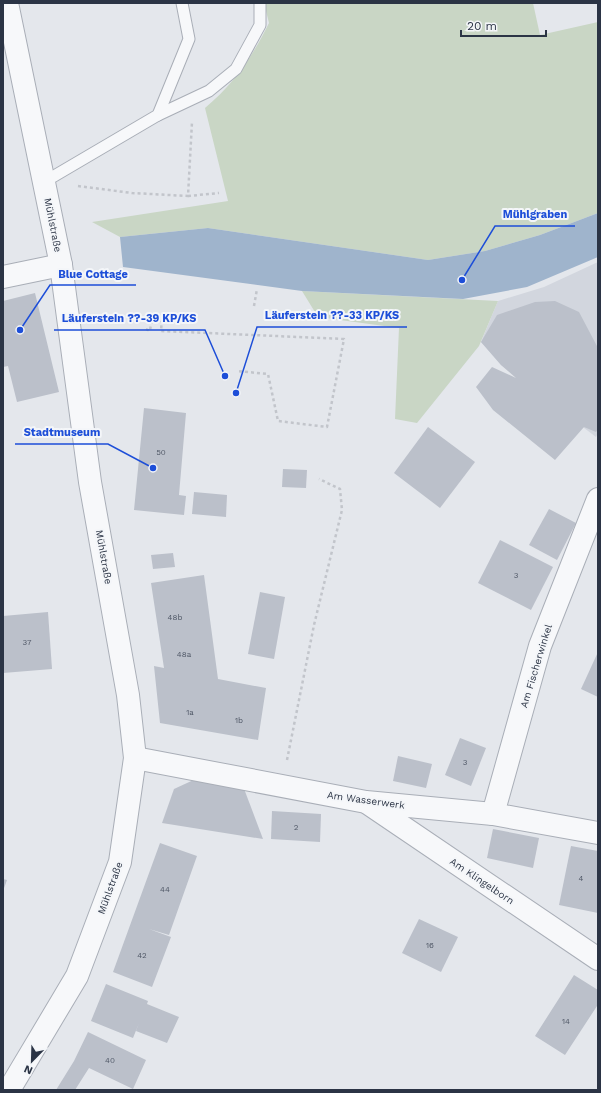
<svg xmlns="http://www.w3.org/2000/svg" width="601" height="1093" viewBox="0 0 601 1093" font-family="'Work Sans',sans-serif">
<rect width="100%" height="100%" fill="#e4e7ec"/>
<polygon fill="#d2d6de" points="598,262 598,433 596,437 501,365 481,342 498,301 544,287"/>
<g fill="#c9d6c5">
<path d="M264,3H533L540,35L598,22V213L540,235L485,251L428,260L208,228L120,237L92,222L228,201L205,108C233,85 253,56 269,23Z"/>
<polygon points="302,291 498,301 479,346 417,423 395,419 399,328 318,317"/>
</g>
<polygon fill="#9fb4cc" points="598,213 598,257 527,287 463,299 302,291 123,267 120,237 208,228 428,260 485,251 540,235"/>
<g fill="#bbc0ca">
<polygon points="35,293 59,392 17,402 8,366 3,367 3,301"/>
<polygon points="555,301 579,312 598,348 598,429 596,432 584,427 555,460 493,410 476,387 492,367 516,378 501,365 481,342 497,315 535,302"/>
<polygon points="144,408 186,413 179,495 186,496 184,515 134,510"/>
<polygon points="428,427 475,462 440,508 394,473"/>
<polygon points="283,469 307,470 306,488 282,487"/>
<polygon points="194,492 227,495 226,517 192,514"/>
<polygon points="549,509 576,523 557,560 529,545"/>
<polygon points="500,540 553,567 531,610 478,583"/>
<polygon points="173,553 175,567 153,569 151,555"/>
<polygon points="204,575 218,679 266,688 258,740 160,723 154,666 164,668 151,583"/>
<polygon points="260,592 285,597 274,659 248,654"/>
<polygon points="48,612 52,669 3,673 3,616"/>
<polygon points="598,652 598,697 581,689"/>
<polygon points="460,738 486,748 471,786 445,775"/>
<polygon points="398,756 432,764 426,788 393,781"/>
<polygon points="200,777 243,786 263,839 162,823 174,789"/>
<polygon points="272,811 321,814 320,842 271,839"/>
<polygon points="493,829 539,838 533,868 487,858"/>
<polygon points="160,843 197,856 169,935 149,929 171,937 152,987 113,972"/>
<polygon points="571,846 598,851 598,913 559,905"/>
<polygon points="3,879 7,880 3,891"/>
<polygon points="419,919 458,937 441,972 402,953"/>
<polygon points="574,975 598,990 598,1007 597,1006 565,1055 535,1036"/>
<polygon points="106,984 148,1001 147,1004 179,1017 167,1043 136,1031 139,1023 133,1038 91,1021"/>
<polygon points="88,1032 146,1060 133,1089 89,1068 75,1090 56,1090 74,1061"/>
</g>
<g fill="none" stroke-linecap="round" stroke-linejoin="round">
<g stroke="#a9aeb7" stroke-width="13">
<g id="service">
<polyline points="158,115 209,91 236,69 260,25 260,3"/>
<polyline points="44,182 158,115 189,39 182,3"/>
</g>
</g>
<g stroke="#a9aeb7" stroke-width="24">
<g id="minor">
<polyline points="3,277 61,265"/>
<polyline points="135,758 366,802 493,814 598,833"/>
<polyline points="369,804 598,959"/>
<polyline points="493,814 540,646 598,499"/>
</g>
</g>
<g stroke="#a9aeb7" stroke-width="24">
<polyline id="tertiary" points="7,3 61,265 90,482 128,695 135,758 120,862 77,976 9,1090"/>
</g>
<g stroke="#c2c5cb" stroke-width="2.5" stroke-dasharray="3 3" stroke-linecap="butt">
<polyline points="78,186 132,193 188,196 192,122"/>
<polyline points="188,196 219,193"/>
<polyline points="254,306 257,289"/>
<polyline points="146,329 150,331 152,317 162,318 161,331 344,339 327,427 278,421 268,374 237,371"/>
<polyline points="287,760 314,625 342,510 340,489 319,479"/>
</g>
<use href="#service" stroke="#f7f8fa" stroke-width="11"/>
<use href="#minor" stroke="#f7f8fa" stroke-width="22"/>
<use href="#tertiary" stroke="#f7f8fa" stroke-width="22"/>
</g>
<g text-anchor="middle" dominant-baseline="central" stroke-width="4" stroke-linejoin="round" paint-order="stroke">
<g font-size="8" fill="#4f5766">
<text x="161" y="452">50</text>
<text x="516" y="575">3</text>
<text x="175" y="617">48b</text>
<text x="27" y="642">37</text>
<text x="184" y="654">48a</text>
<text x="190" y="712">1a</text>
<text x="239" y="720">1b</text>
<text x="465" y="762">3</text>
<text x="296" y="827">2</text>
<text x="581" y="878">4</text>
<text x="165" y="889">44</text>
<text x="430" y="945">16</text>
<text x="142" y="955">42</text>
<text x="566" y="1021">14</text>
<text x="110" y="1060">40</text>
</g>
<g font-size="10" fill="#2b3445" stroke="#f4f6f9">
<text transform="translate(53 225) rotate(79)">Mühlstraße</text>
<text transform="translate(104 557) rotate(80)">Mühlstraße</text>
<text transform="translate(536 666) rotate(-73)">Am Fischerwinkel</text>
<text transform="translate(366 800) rotate(8)">Am Wasserwerk</text>
<text transform="translate(482 881) rotate(34)">Am Klingelborn</text>
<text transform="translate(110 888) rotate(-70)">Mühlstraße</text>
</g>
</g>
<path fill="none" stroke="#1d4ed8" stroke-width="1.5" d="M462 280L495 226H575M20 330L50 285H136M236 393L257 327H407M225 376L205 330H54M153 468L108 444H15"/>
<g fill="#1d4ed8" stroke="#f4f6f9" stroke-width="1.5">
<circle cx="462" cy="280" r="4"/>
<circle cx="20" cy="330" r="4"/>
<circle cx="236" cy="393" r="4"/>
<circle cx="225" cy="376" r="4"/>
<circle cx="153" cy="468" r="4"/>
</g>
<g font-size="11" text-anchor="middle" font-weight="bold" fill="#1d4ed8" stroke="#f4f6f9" stroke-width="4" stroke-linejoin="round" paint-order="stroke">
<text x="535" y="218">Mühlgraben</text>
<text x="93" y="278">Blue Cottage</text>
<text x="332" y="319">Läuferstein ??-33 KP/KS</text>
<text x="129" y="322">Läuferstein ??-39 KP/KS</text>
<text x="62" y="436">Stadtmuseum</text>
</g>
<rect width="601" height="1093" fill="none" stroke="#2b3445" stroke-width="8"/>
<g transform="translate(32 1061) rotate(203)" stroke="#f4f6f9" stroke-width="3" paint-order="stroke">
<path d="M0-3L7 15L0 10L-7 15Z" fill="#2b3445"/>
<text y="-6" font-size="11" font-weight="bold" text-anchor="middle" fill="#2b3445">N</text>
</g>
<path d="M461 30v6h85v-6" fill="none" stroke="#2b3445" stroke-width="2"/>
<text x="467" y="30" font-size="12" fill="#2b3445" stroke="#f4f6f9" stroke-width="3" paint-order="stroke">20 m</text>
</svg>
